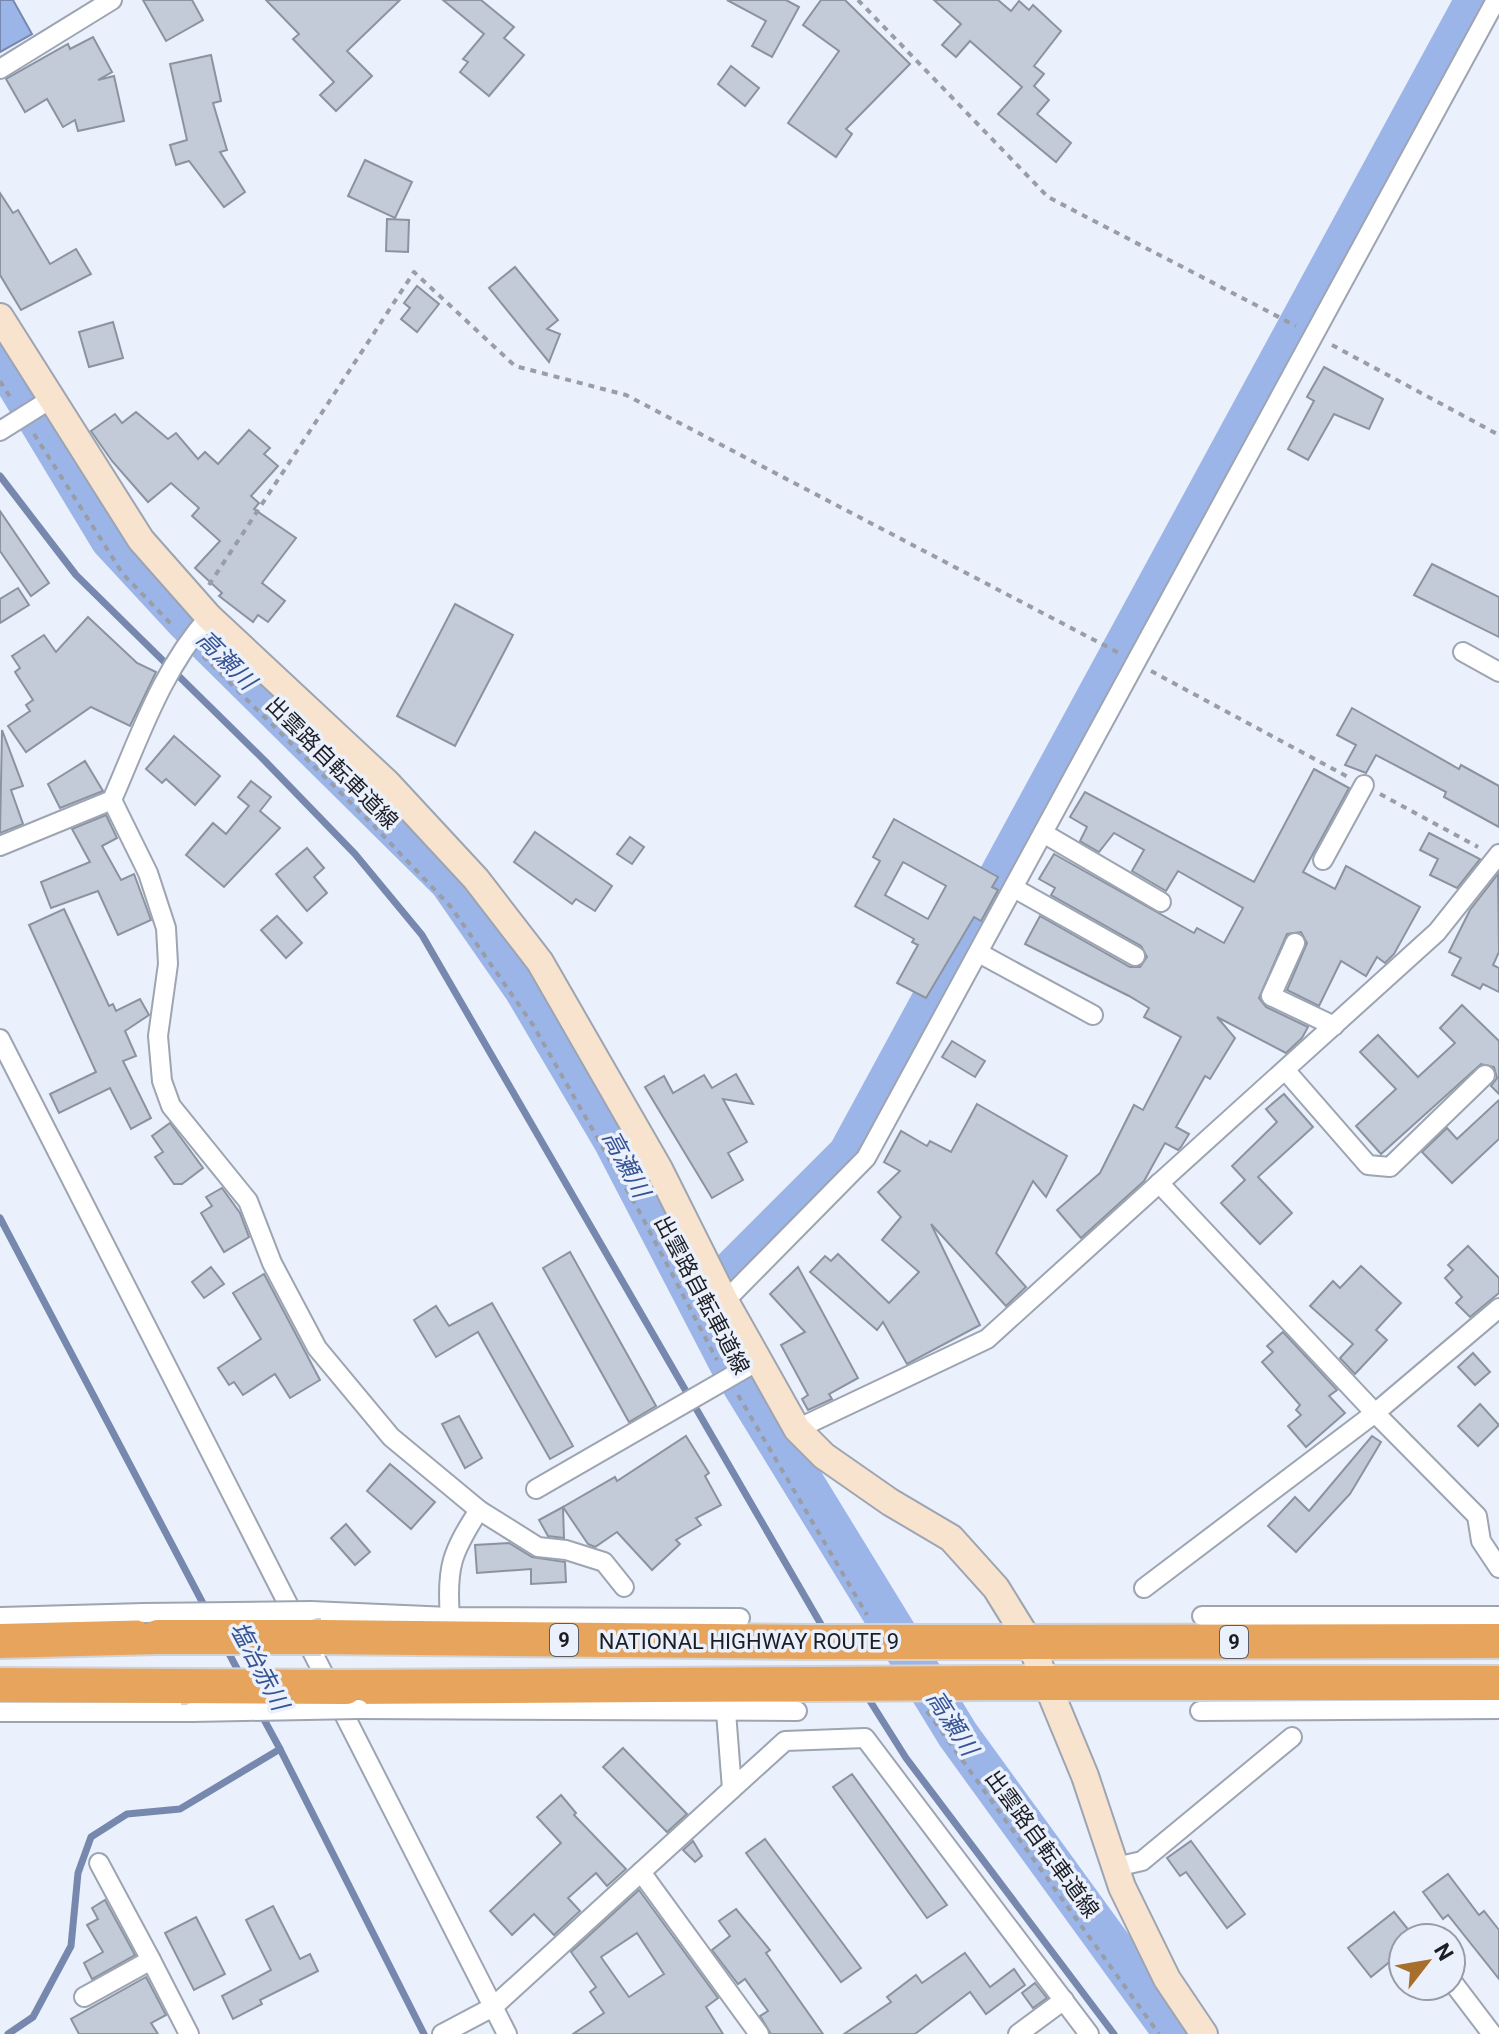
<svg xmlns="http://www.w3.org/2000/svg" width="1499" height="2034" viewBox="0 0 1499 2034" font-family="Roboto,'Noto Sans JP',sans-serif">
<rect width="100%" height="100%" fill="#eaf0fc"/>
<polygon fill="#9cb5e9" stroke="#7688ae" stroke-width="2" points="0,0 13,0 32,34 0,52"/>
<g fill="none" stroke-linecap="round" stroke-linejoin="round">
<g stroke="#7688ae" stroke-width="7">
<polyline points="0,476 76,575 265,761 355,854 422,935 826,1633"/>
<polyline points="0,1218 207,1611"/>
<polyline points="225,1646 242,1678"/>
<polyline points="865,1693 906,1758 1114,2034"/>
<polyline points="280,1749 424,2034"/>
<polyline points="8,2034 33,2017 71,1946 78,1873 91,1837 127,1814 180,1809 280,1749 261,1714"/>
</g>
<g stroke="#9cb5e9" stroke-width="42">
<polyline points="0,355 111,539 186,620 450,881 525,989 614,1140 731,1365 958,1735 1175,2034"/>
<polyline points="702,1301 849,1154 1476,0"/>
</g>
</g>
<g fill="#c3cad8" stroke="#8c93a0" stroke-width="2" fill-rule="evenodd">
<polygon points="143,0 192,0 203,20 166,41"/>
<polygon points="266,0 400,0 347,51 372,76 336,111 320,95 334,82 293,39 299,34"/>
<polygon points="443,0 481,0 514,27 504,38 524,55 489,96 460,72 468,62 463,59 484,34"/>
<polygon points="727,0 786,0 799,7 772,57 752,46 766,21"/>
<polygon points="821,0 845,0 910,64 846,129 852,134 836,157 788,123 839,51 803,25"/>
<polygon points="934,0 998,0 1011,11 1019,1 1029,10 1033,5 1061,31 1034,66 1044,74 1034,86 1049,100 1037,114 1071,143 1056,162 998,114 1022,87 970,41 956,57 942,45 961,24"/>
<polygon points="93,37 112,72 98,80 114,76 124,121 78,131 75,120 63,127 47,99 25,112 6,79 68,44 70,49"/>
<polygon points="211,55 221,101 213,103 227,150 220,152 245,192 224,207 189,161 176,165 170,145 187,140 170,64"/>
<polygon points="731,66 759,88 745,106 718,84"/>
<polygon points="365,160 412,182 395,218 348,196"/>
<polygon points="0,193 13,213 18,210 50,264 76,249 91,274 21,310 0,275"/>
<polygon points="387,219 409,220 408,252 386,251"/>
<polygon points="515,267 558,320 547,329 560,334 549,362 489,288"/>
<polygon points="417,286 439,304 417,332 401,319 410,308 404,303"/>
<polygon points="113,322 123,358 89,367 79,332"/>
<polygon points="1324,367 1383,399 1369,429 1334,414 1308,460 1288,449 1314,401 1307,397"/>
<polygon points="136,412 168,439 176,433 198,459 205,452 218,464 249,430 270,448 264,454 278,466 251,496 259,503 254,509 296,538 262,583 285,601 268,622 258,615 253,622 219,596 222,593 195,568 220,541 192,516 199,508 171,483 148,502 112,461 91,431 115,414 122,423"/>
<polygon points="0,511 49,583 31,596 0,551"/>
<polygon points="1432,564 1499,597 1499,637 1414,595"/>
<polygon points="18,588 29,605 0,623 0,599"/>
<polygon points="455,604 513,635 455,746 397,716"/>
<polygon points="88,617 137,663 156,672 130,726 91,707 26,752 8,726 30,711 26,705 33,700 15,672 20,668 12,656 44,635 56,652"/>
<polygon points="1352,708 1459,769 1461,765 1499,786 1499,827 1444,797 1446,792 1376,755 1366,773 1345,765 1356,745 1337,735"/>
<polygon points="2,730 23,786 11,790 23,824 0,833"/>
<polygon points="174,736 220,776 195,805 166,779 162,783 146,769"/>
<polygon points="85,761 103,791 60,808 48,784"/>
<polygon points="1314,769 1349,788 1303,872 1335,889 1346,866 1420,907 1394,954 1385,963 1377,957 1366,976 1341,961 1319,1006 1287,990 1307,943 1301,932 1287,934 1259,998 1266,1007 1308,1027 1302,1038 1286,1053 1217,1017 1235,1038 1210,1079 1205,1076 1176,1127 1189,1134 1181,1147 1178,1150 1165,1143 1144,1181 1081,1238 1057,1210 1100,1173 1134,1105 1143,1110 1181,1037 1144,1017 1149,1008 1129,996 1025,944 1040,916 1130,967 1140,967 1147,957 1141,946 1051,895 1055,888 1039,879 1054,854 1194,933 1197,928 1224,943 1243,908 1178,871 1166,891 1132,871 1144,850 1114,833 1099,852 1080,841 1087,827 1070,817 1085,792 1254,882"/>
<polygon points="251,781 271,797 260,811 280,828 224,887 186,855 213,823 226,834 249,806 238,797"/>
<polygon points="106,815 117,838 102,846 121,880 134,874 151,920 118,935 98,891 51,908 41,882 90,862 72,829"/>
<path d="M894,819L998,877L992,887L998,890L981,921L974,917L926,998L897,983L918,945L912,942L914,939L855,906L880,861L873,857ZM903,862L946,886L928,919L885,895Z"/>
<polygon points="535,832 612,886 595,911 576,899 572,904 514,862"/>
<polygon points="1429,833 1480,859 1457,888 1430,875 1438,859 1420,850"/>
<polygon points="630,837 644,847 632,864 617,854"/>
<polygon points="307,848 324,868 314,877 327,893 307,911 276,874"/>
<polygon points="1498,874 1499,952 1493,965 1499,968 1499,992 1483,984 1480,989 1452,975 1461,958 1449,952 1470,910"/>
<polygon points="64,909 109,1006 113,1004 116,1011 140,999 149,1015 125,1031 136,1056 123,1061 151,1118 131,1129 110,1088 59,1113 50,1094 96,1072 29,925"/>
<polygon points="277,916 302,943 286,958 261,930"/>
<polygon points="1462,1005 1499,1041 1499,1094 1491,1086 1497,1078 1494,1067 1481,1064 1381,1154 1356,1126 1396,1089 1360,1052 1378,1035 1418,1077 1455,1043 1440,1028"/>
<polygon points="952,1041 985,1061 975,1077 942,1057"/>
<polygon points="736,1074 753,1104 723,1099 747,1142 728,1153 743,1180 712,1198 645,1087 664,1076 673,1093 704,1075 712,1088"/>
<polygon points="1284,1094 1313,1127 1258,1177 1292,1213 1260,1244 1221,1203 1245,1180 1232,1166 1277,1122 1266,1109"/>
<polygon points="1499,1100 1499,1139 1452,1183 1422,1152 1447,1128 1457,1139"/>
<polygon points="977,1104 1067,1156 1046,1197 1033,1181 996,1253 1026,1287 1006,1306 931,1224 980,1325 907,1364 883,1322 877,1330 810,1272 825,1256 831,1261 838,1254 889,1303 919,1272 882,1240 901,1217 878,1192 900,1171 884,1162 901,1131 927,1146 930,1141 951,1152"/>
<polygon points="170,1123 203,1168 182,1184 174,1184 155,1157 163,1152 152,1136"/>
<polygon points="222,1188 240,1213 249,1237 224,1252 201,1213 212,1206 206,1197"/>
<polygon points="1468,1246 1499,1278 1499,1293 1470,1317 1456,1303 1462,1297 1445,1278 1453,1270 1448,1265"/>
<polygon points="570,1252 656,1406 629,1422 543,1268"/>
<polygon points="1361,1266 1401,1303 1376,1330 1387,1340 1355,1374 1340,1358 1353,1344 1310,1306 1333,1281 1340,1288"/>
<polygon points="211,1267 224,1284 204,1298 192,1282"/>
<polygon points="798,1267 858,1378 829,1394 832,1399 808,1410 802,1399 808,1395 781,1345 805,1332 770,1294"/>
<polygon points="264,1274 320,1380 290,1398 275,1374 243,1395 234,1382 229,1385 218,1368 261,1339 233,1293"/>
<polygon points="492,1303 573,1446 550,1459 478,1332 436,1357 414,1320 436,1306 449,1326"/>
<polygon points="1283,1332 1337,1390 1329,1396 1345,1413 1306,1447 1288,1426 1301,1415 1296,1410 1300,1405 1262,1362 1273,1352 1267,1346"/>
<polygon points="1473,1353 1490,1372 1475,1385 1458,1367"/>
<polygon points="1480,1404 1499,1425 1478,1446 1458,1426"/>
<polygon points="459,1416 482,1458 465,1468 442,1424"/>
<polygon points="686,1436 709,1473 705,1476 721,1505 696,1518 701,1525 676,1540 680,1544 652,1570 617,1532 595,1547 588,1544 563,1507 615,1477 617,1481"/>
<polygon points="1372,1436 1381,1442 1350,1494 1296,1552 1268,1526 1295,1497 1309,1511"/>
<polygon points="390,1464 435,1502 411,1529 367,1491"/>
<polygon points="563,1507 564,1538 548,1536 539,1520"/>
<polygon points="346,1524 370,1552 355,1565 331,1538"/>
<polygon points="509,1543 532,1557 565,1562 566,1582 531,1584 531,1569 477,1573 475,1545"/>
<polygon points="623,1748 687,1814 667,1832 603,1767"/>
<polygon points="852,1774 947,1905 927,1918 833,1787"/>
<polygon points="561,1795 576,1813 574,1815 626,1869 607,1886 596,1873 568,1898 580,1911 554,1935 534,1914 512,1935 490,1911 561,1843 537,1817"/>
<polygon points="765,1839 861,1968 841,1982 746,1853"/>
<polygon points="693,1841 702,1856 695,1862 683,1850"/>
<polygon points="1191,1841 1245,1914 1227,1928 1186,1872 1180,1876 1167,1858"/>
<polygon points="1448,1874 1479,1915 1484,1911 1499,1930 1499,1979 1448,1915 1443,1919 1423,1892"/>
<path d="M639,1890L718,1998L706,2007L723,2034H573L604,2013L590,1992L596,1987L571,1952ZM637,1933L664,1974L629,1997L601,1957Z"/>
<polygon points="105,1900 135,1955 92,1979 84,1963 103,1952 87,1925 98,1919 92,1908"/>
<polygon points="273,1906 300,1959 310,1954 318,1971 260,2000 262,2004 233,2019 222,1996 271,1970 246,1920"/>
<polygon points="736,1909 770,1950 766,1953 823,2034 771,2034 760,2016 768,2011 745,1979 738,1984 712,1950 730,1936 719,1921"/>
<polygon points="1394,1912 1415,1938 1403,1938 1403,1951 1371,1977 1348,1948"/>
<polygon points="196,1917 225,1974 194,1990 165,1933"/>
<polygon points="965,1953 990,1987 1014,1969 1025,1985 986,2014 970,1992 915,2034 844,2034 891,2002 887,1997 916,1975 922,1983"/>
<polygon points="146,1977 166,2015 151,2023 158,2034 79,2034 71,2019"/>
<polygon points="1035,1983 1047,1998 1033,2008 1022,1993"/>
</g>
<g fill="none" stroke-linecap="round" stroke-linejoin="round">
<g stroke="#9da4b2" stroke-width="22">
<g id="street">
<polyline points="0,69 112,0"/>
<polyline points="0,431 51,399"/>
<polyline points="1463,652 1499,672"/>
<polyline points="112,800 148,873 166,928 168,964 158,1036 162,1081 171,1106 248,1201 272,1263 317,1348 391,1437 479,1510 538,1547 566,1550 604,1562 624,1587"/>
<polyline points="1043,833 1161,902"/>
<path d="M0,846L112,800C140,736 162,669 209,617"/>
<polyline points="1323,860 1364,785"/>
<polyline points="1014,888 1135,956"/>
<polyline points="1295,943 1271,996 1334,1026"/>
<polyline points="979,953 1093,1015"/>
<polyline points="0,1039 507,2034"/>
<polyline points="1286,1071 1368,1165 1390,1167 1485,1075"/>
<polyline points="1159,1183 1375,1413 1499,1308"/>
<polyline points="725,1301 866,1158 1496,0"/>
<polyline points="797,1429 987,1339 1437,932 1499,854"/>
<polyline points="536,1489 758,1361"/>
<polyline points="1144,1588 1375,1413 1477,1516 1481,1541 1499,1568"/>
<polyline points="311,1611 450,1617 740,1618"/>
<polyline points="1202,1616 1499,1616"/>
<polyline points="0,1617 144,1613"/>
<path d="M450,1617C446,1567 452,1552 479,1510"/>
<polyline points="359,1709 797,1711"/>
<polyline points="1200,1711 1499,1709"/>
<polyline points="0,1712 192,1712"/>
<polyline points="732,1789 785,1741 865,1738 1089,2034"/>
<polyline points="99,1863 151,1960"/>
<polyline points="1116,1867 1142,1861 1292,1737"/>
<polyline points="641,1872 759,2034"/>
<polyline points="1451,1980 1492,2034"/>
<polyline points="84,1997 151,1960 189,2034"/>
<polyline points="442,2034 493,2007 732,1789 726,1712"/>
<polyline points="1018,2034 1064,2000"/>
</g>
</g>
<g stroke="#9da4b2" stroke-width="30">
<polyline id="secondary" points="0,317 141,540 209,617 387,783 476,879 540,962 659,1169 725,1301 797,1429 824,1456 890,1502 951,1538 996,1588 1030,1643 1085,1776 1122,1887 1167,1979 1204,2034"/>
</g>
<g stroke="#d2d2d3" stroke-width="38">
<g id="highway">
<polyline points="321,1637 807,1642"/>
<polyline points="0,1641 158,1637"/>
<polyline points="970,1642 1499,1641"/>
<polyline points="988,1683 1499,1683"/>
<polyline points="0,1685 181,1686"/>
<polyline points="346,1687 814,1684"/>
</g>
</g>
<g stroke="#989da6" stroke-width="4" stroke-dasharray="6 6" stroke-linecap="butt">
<polyline points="858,0 1048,197 1296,326"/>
<polyline points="1332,345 1499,435"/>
<polyline points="0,381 12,400"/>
<polyline points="34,434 123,574 174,627"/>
<polyline points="209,585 414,272 515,366 626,395 1119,653"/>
<polyline points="203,656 373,825 451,907 533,1025 639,1211 717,1360"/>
<polyline points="1151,671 1348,777"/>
<polyline points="1380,794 1478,847"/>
<polyline points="738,1395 867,1615"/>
<polyline points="927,1711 1159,2034"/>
</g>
<use href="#street" stroke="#fff" stroke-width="18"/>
<use href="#secondary" stroke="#f8e4ce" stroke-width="26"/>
<use href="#highway" stroke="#e7a45c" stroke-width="34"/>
<g stroke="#9da4b2" stroke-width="22" stroke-linecap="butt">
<g id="street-bridge">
<polyline points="144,1613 311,1611"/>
<polyline points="192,1712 359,1709"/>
</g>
</g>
<g stroke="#d2d2d3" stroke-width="38" stroke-linecap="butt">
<g id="highway-bridge">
<polyline points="158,1637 321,1637"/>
<polyline points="807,1642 970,1642"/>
<polyline points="814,1684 988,1683"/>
<polyline points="181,1686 346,1687"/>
</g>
</g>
<use href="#street-bridge" stroke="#fff" stroke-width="18"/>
<use href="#highway-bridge" stroke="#e7a45c" stroke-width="34"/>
</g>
<g text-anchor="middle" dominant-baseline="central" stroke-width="7" stroke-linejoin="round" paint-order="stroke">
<g fill="#eaf0fc" stroke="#5a5d65" stroke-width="2">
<rect x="550" y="1624" width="28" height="32" rx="6"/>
<rect x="1220" y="1626" width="28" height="32" rx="6"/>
</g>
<g font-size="20" font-weight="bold" fill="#1c1e24">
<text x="564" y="1640">9</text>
<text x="1234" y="1642">9</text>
</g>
<g font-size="22" fill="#1c1e24" stroke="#eaf0fc">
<text transform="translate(332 763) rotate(45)">出雲路自転車道線</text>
<text transform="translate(702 1295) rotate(62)">出雲路自転車道線</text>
<text x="749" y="1641">NATIONAL HIGHWAY ROUTE 9</text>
<text transform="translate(1042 1844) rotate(54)">出雲路自転車道線</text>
</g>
<g font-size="24" font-style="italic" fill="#365393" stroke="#eaf0fc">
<text transform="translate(226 660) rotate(45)">高瀬川</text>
<text transform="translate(626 1164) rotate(62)">高瀬川</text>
<text transform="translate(259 1666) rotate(62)">塩冶赤川</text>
<text transform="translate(952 1723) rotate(57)">高瀬川</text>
</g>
</g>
<g transform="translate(1427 1962) rotate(59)"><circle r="38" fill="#eaf0fc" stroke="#989ca6" stroke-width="2"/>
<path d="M0-6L14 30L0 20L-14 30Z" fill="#a76e2c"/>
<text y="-12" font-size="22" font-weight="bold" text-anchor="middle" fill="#1c1e24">N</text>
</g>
</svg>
